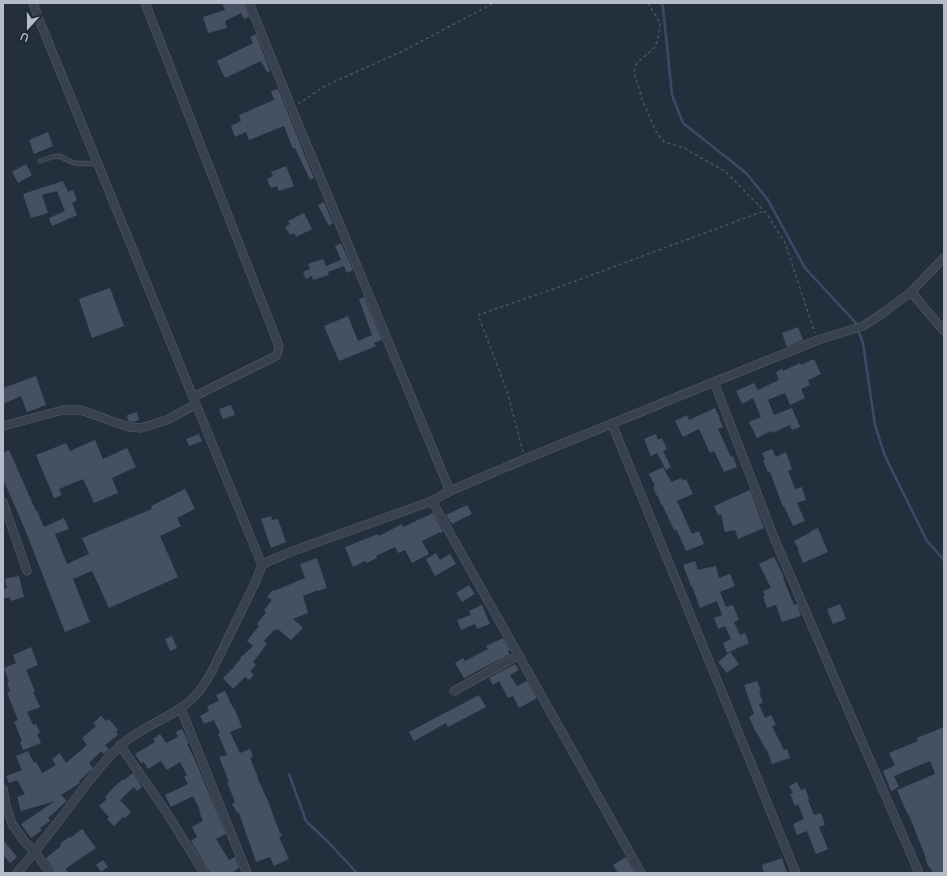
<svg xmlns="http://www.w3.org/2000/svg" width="947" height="876" viewBox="0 0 947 876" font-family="Mulish,sans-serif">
<rect width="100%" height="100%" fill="#242f3e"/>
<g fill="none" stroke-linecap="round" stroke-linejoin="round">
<g stroke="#394c67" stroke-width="2.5">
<polyline points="661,3 663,7 672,95 683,123 746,173 768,200 805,268 855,322 863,343 875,425 885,456 927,541 944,560"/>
<polyline points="289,774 306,821 329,843 357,873"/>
</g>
</g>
<g fill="#455162">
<polygon points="222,3 244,3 249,17 244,19 241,13 225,21 227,28 208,33 203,17 225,10"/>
<polygon points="256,34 270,71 267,72 261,61 225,78 217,61 253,43 250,37"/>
<polygon points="278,89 314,178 310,180 295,148 293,149 284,126 249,140 246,132 235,137 231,126 241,121 239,115 274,100 271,91"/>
<polygon points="48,132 53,146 34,154 29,140"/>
<polygon points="26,164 32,175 18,183 12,172"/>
<polygon points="286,166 294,186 279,191 277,186 271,188 267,179 273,176 271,172"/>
<polygon points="63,181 68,192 73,190 77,200 72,203 77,215 52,226 49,218 65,211 57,191 42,195 48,213 31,218 23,194 41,188"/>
<polygon points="324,202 333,223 329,226 318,205"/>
<polygon points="304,213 312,229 296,237 294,233 290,235 285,227 290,224 288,221"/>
<polygon points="341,243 353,270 347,273 344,266 328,272 329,275 313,280 312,276 306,279 303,272 310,269 308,264 323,259 326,266 341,260 335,246"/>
<polygon points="110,288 124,326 92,338 79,299"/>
<polygon points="364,297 382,340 374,343 376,346 339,361 324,326 348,316 358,341 372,335 359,299"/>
<polygon points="798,327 803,340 787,347 782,333"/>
<polygon points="814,359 821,374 808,380 810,385 801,389 805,398 790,405 785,393 768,400 774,415 792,408 800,427 792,430 790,425 772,433 771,431 757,438 749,422 761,417 753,398 742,404 736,391 754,383 758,390 779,380 776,372 782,369 783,371 800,363 801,365"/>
<polygon points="36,376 46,405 27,412 21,396 3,404 3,388"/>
<polygon points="231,405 235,415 223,419 219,409"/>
<polygon points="715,408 720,418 719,418 723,427 718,429 731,457 733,456 737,467 724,472 714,451 710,453 699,429 683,437 675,421 687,415 689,420"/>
<polygon points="137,412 139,420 133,422 128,421 127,415"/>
<polygon points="199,434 202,441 189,446 186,439"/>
<polygon points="656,434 658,440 662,438 667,449 663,451 671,467 666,470 657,453 651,456 646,445 647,445 644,439"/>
<polygon points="95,440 103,459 127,448 136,467 112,478 118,493 94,503 83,479 59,489 62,495 54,498 36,455 43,452 44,452 66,443 70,451"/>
<polygon points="772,449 776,457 786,452 792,469 788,471 795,489 802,487 806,500 797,503 805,521 793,526 784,506 783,507 770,472 768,472 763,461 765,460 762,453"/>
<polygon points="9,450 36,511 37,511 44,527 64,518 69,529 55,534 67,564 89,554 82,538 152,509 151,506 185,489 195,509 177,518 181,526 160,536 178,577 109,608 92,571 73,579 90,622 65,632 24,527 3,479 3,453"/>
<polygon points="663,467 671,482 682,478 683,481 686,479 693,494 677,501 692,534 699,531 704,544 686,551 676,529 674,530 662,504 661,505 658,496 657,496 653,487 655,486 649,474"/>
<polygon points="750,490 764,528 738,539 735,530 725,532 721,514 718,515 714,506"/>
<polygon points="467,505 472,514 452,524 446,515"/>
<polygon points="433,513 443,532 440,533 440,532 422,541 429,554 412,563 405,550 398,553 395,547 376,556 377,558 367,563 365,561 353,567 345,547 378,534 379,536 402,524 403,527"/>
<polygon points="271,516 272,520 278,519 286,542 271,548 261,519"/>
<polygon points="818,528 828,552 803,563 798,551 799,550 794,541 811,532 811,531"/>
<polygon points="436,553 440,560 450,554 456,564 435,576 426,559"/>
<polygon points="774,557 784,577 783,578 794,605 797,604 801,616 782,622 776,605 767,608 763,597 765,596 763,591 771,588 759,564"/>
<polygon points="317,558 327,588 318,591 318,590 303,596 308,613 293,619 303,628 291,640 278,629 273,631 264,641 267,644 253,662 256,665 250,671 254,675 249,680 245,677 233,689 223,678 235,666 234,666 241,659 240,658 253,646 247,641 259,626 257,624 266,612 264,610 272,600 267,597 273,590 274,591 305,578 300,564"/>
<polygon points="695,561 698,570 716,566 719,578 730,574 735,586 720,592 726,607 733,605 739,620 734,622 740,635 745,633 749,643 727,653 723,643 731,639 725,626 718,629 714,618 722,615 717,601 700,608 692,586 691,586 683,565"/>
<polygon points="19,576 24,597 11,601 10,597 3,599 3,589 7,588 5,579"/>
<polygon points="469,585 475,594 462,602 456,593"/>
<polygon points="840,604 846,619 833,624 827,609"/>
<polygon points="482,605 490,624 477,629 475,624 461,630 457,620 471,615 469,611"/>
<polygon points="172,636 177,648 170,651 165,639"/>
<polygon points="503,638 510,650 508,651 510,654 464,678 455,663 463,658 465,661 488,649 486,646"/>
<polygon points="31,647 38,665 26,670 35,691 33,692 40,707 27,712 33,725 36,724 40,733 37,734 41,743 23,750 20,742 22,741 14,722 18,720 7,693 10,691 7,682 9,681 4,668 16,663 13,655"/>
<polygon points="730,652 739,664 727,673 718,662"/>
<polygon points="515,664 519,670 510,675 517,686 527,681 537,698 519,708 513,696 508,698 499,681 493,685 489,678"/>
<polygon points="757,681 761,691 759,692 763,703 759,704 765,718 771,715 776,725 772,726 784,750 787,749 790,758 772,764 767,750 766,750 757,733 756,733 749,717 754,714 744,685"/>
<polygon points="225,691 233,708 234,708 242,727 230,732 240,753 250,749 253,757 250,758 258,777 257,777 268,801 278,828 282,836 279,837 289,859 274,866 270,857 256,862 239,813 237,813 232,804 235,802 227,782 229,782 219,757 227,755 218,734 220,733 214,720 204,724 200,716 209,711 207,706 219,701 216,695"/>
<polygon points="479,695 486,707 448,727 446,723 414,741 409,732"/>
<polygon points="101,716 106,721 109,719 118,730 116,732 118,735 105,745 109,749 104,754 101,751 89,763 93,768 89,772 79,781 80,783 61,795 67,801 48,818 50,821 40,828 42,830 31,838 21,824 55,801 21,811 17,797 25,794 17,780 9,783 6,776 22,770 16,756 28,751 34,763 36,762 42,773 56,765 52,759 60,753 66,763 87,745 82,738 96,726 93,723"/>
<polygon points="944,727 944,873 933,873 930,867 929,868 925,858 926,858 909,815 908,815 897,790 935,774 930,761 894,776 899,787 891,791 883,771 895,765 889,753 918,741 917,738"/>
<polygon points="182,729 189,743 187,744 195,760 226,834 216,839 229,860 235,857 239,868 231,873 210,873 191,841 197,837 192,827 203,821 199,811 200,810 193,796 171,807 165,795 188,784 184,777 187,775 180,762 167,770 161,761 148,769 144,762 141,763 135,754 155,742 153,739 160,734 166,743 178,737 176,732"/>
<polygon points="133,773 142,787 137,791 134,787 120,800 131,812 125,818 123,817 114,826 107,819 109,817 99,806 107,799 105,797 115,786 123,779 124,780"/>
<polygon points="797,782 801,790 805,788 809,799 808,800 814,815 821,813 825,825 819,827 828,849 816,854 807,831 797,835 793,824 804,819 798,804 795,806 790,794 793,793 789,786"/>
<polygon points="82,829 96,848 65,869 69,873 55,873 54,870 46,858 61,846 60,844 69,837 70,838"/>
<polygon points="3,840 17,857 10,863 3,855"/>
<polygon points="626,857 635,873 618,873 613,865"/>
<polygon points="782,858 787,873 764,873 762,865"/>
<polygon points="103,860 108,867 101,872 96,865"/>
</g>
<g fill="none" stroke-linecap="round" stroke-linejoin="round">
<g stroke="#565f6c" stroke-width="5">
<polyline id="service" points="40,161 52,157 59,156 74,163 98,164"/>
</g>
<g stroke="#565f6c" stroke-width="9">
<g id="minor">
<polyline points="33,3 38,17 193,397"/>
<polyline points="145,3 279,346 278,351 276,356 193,397 262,565"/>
<polyline points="249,3 292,109 450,491"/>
<polyline points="911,292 944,331"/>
<polyline points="714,382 775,540 840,691 919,873"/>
<polyline points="612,424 796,873"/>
<polyline points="3,426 63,410 81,410 117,423 130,427 141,428 167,420 196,404"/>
<polyline points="432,501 641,873"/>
<polyline points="3,502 27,571"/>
<polyline points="454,691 519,655"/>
<polyline points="181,709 247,873"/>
<polyline points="120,745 167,813 204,873"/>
<polyline points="3,789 6,805 12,824 25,842 35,852 50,873"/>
<path d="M17,873C37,850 55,826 73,802C88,782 102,763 120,746C142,725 174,718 195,696C202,689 207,680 212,671L255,583L262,565L269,561L293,551L432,501L450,491L525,459L714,382L818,340L863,326L883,313L911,292L944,258"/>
</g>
</g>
<g stroke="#44595c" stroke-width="1.5" stroke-dasharray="3 3" stroke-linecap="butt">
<polyline points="648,3 660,23 659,35 655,47 637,63 634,72 642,99 655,130 664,142 684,148 726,172 767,214 785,243 815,333"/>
<polyline points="298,104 325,86 405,50 494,3"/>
<polyline points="523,452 507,391 478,315 562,286 764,211"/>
</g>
<use href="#service" stroke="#38414e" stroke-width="4"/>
<use href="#minor" stroke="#38414e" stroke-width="8"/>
</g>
<rect width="947" height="876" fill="none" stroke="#b4bcc9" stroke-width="8"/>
<g transform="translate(28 28) rotate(201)" stroke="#1d2633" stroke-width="3" paint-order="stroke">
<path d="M0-3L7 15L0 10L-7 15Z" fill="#b4bcc9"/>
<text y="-6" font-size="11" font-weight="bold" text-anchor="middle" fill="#b4bcc9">U</text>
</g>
</svg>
